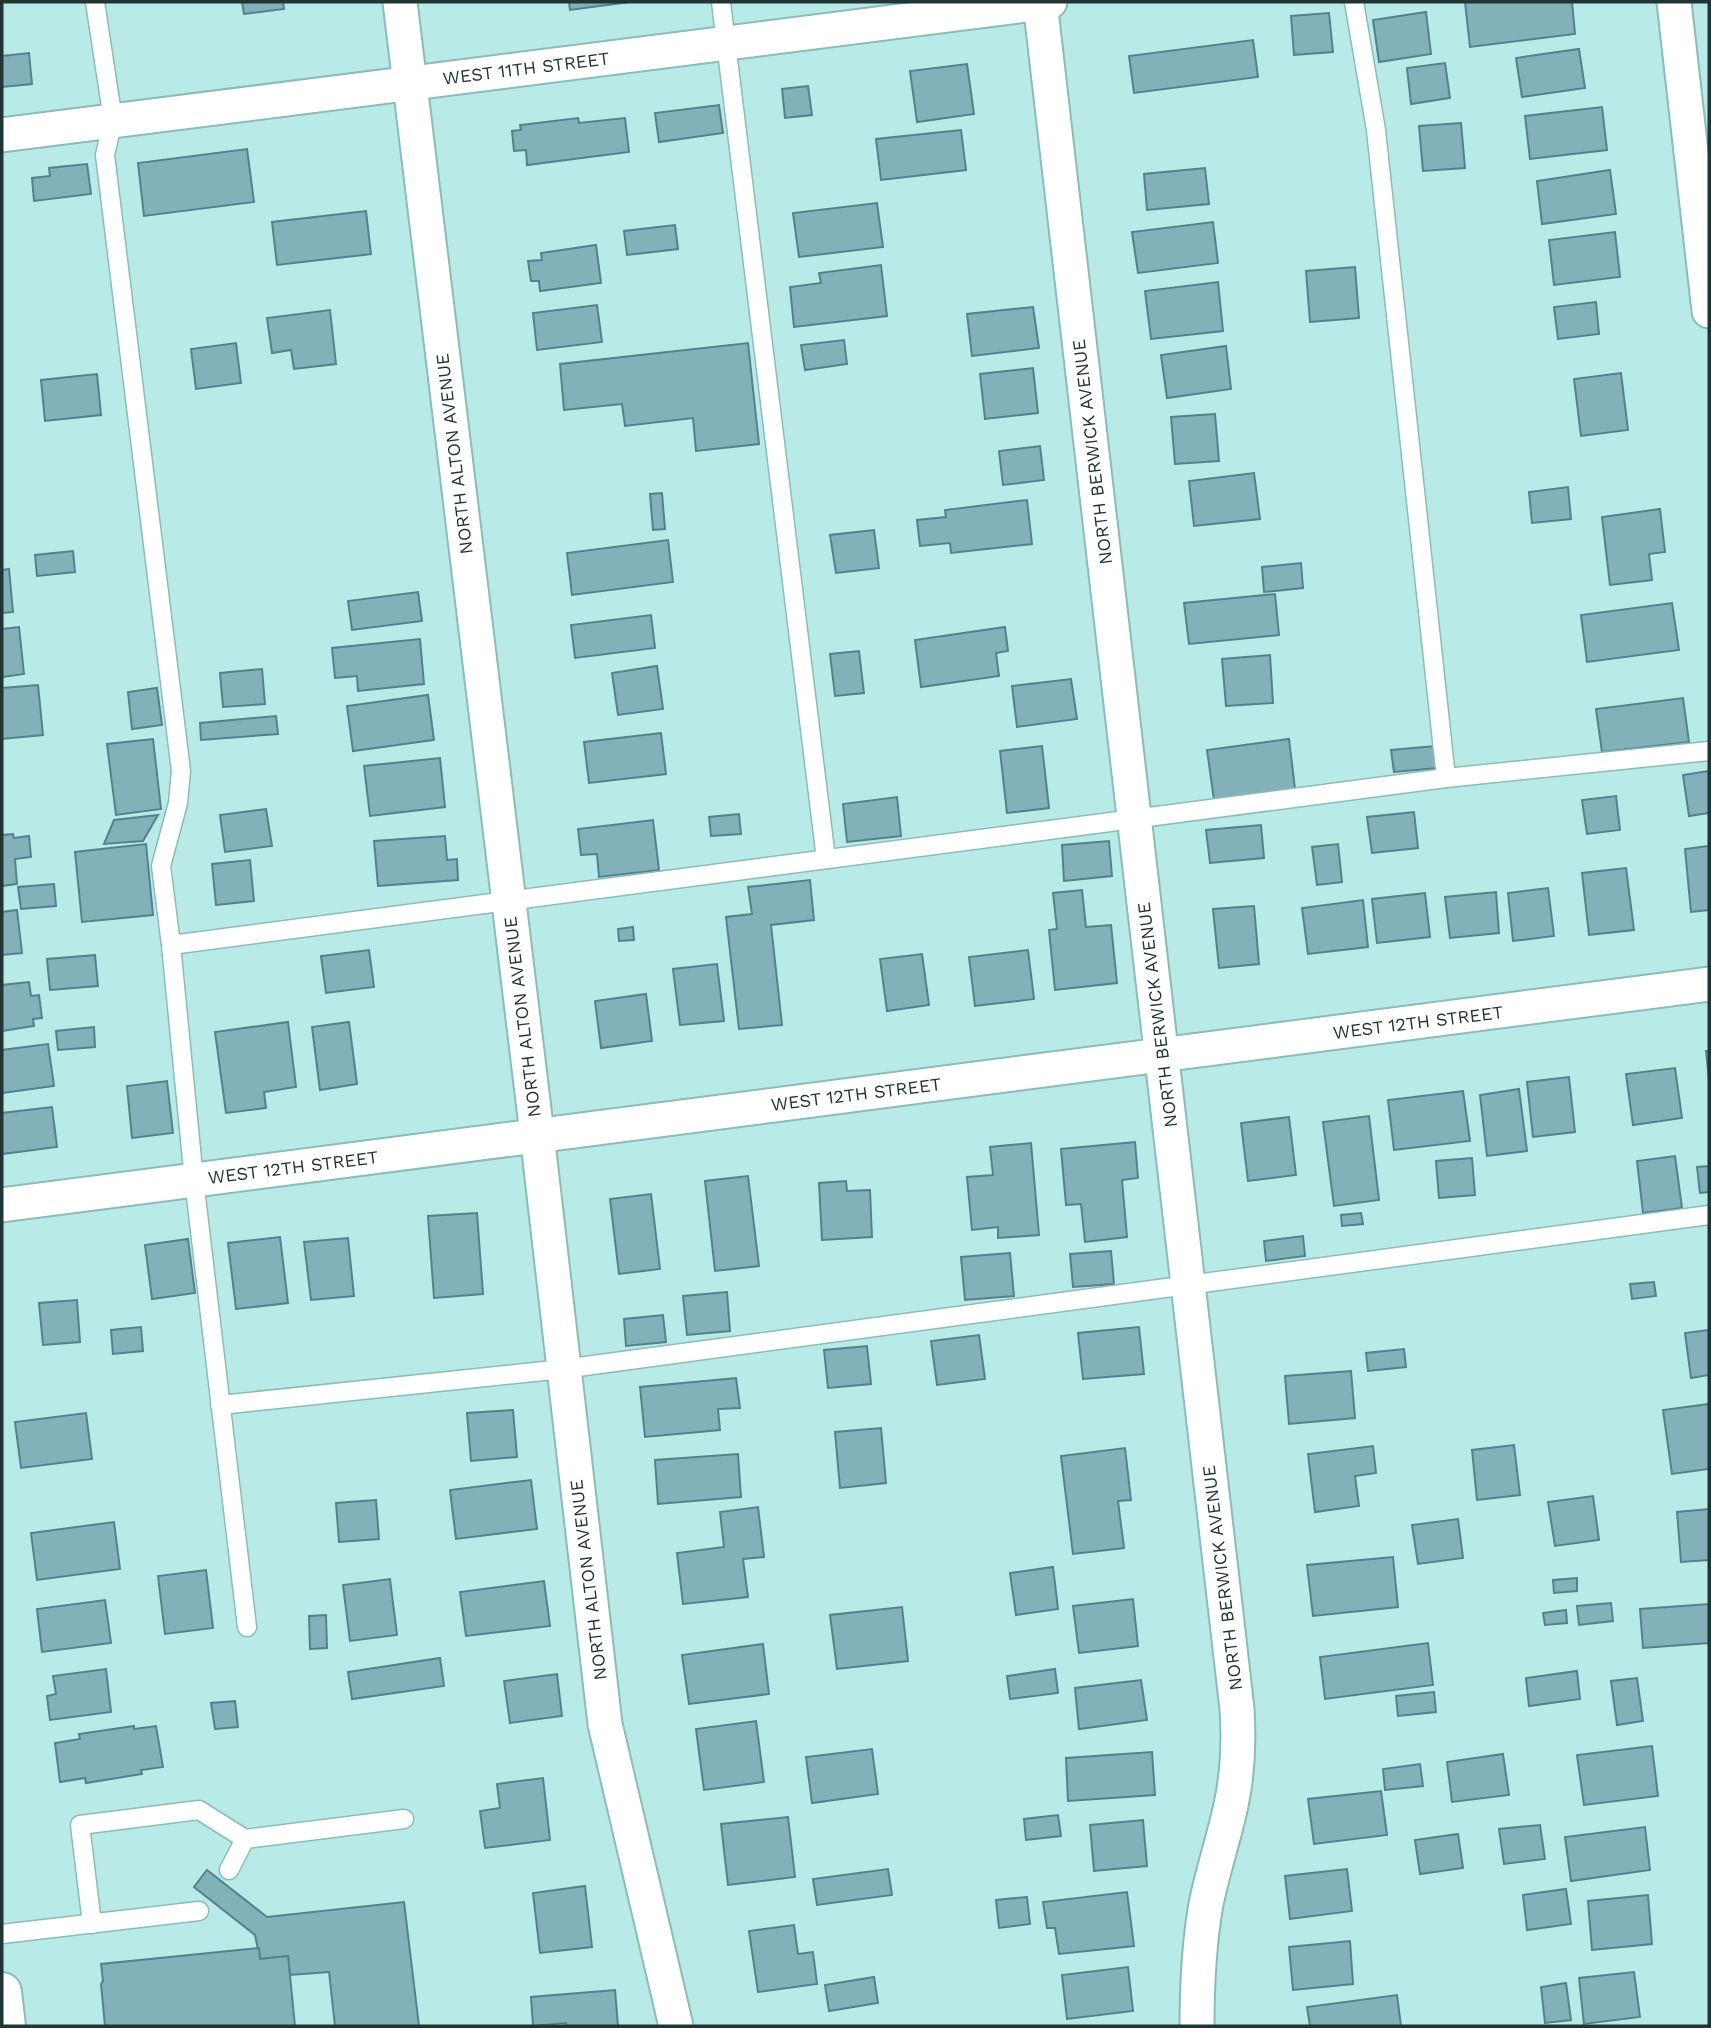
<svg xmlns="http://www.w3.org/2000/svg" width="1711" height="2028" viewBox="0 0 1711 2028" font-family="'Work Sans',sans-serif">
<rect width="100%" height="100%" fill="#b8ebe8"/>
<g fill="#82b1ba" stroke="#54828b" stroke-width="2">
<polygon points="242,2 283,2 284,9 244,14"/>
<polygon points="569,2 630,2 570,10"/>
<polygon points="1465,2 1572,2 1575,34 1470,47"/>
<polygon points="1426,12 1431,54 1379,62 1373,20"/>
<polygon points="1329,13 1333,52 1294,55 1291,16"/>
<polygon points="1253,40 1258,77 1134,93 1129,56"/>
<polygon points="1579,49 1585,88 1522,97 1516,58"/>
<polygon points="29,53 32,84 2,87 2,56"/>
<polygon points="1445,63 1450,98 1411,104 1407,68"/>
<polygon points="967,64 974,114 917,122 910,71"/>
<polygon points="808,86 812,115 785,118 782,89"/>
<polygon points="719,105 723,133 659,142 655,113"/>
<polygon points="1602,107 1607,150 1530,159 1525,116"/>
<polygon points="578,118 579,123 625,118 629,152 527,165 526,150 514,151 512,131 521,130 520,125"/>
<polygon points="1461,123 1465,168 1423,171 1419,126"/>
<polygon points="961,130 966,170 881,180 876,139"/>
<polygon points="247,149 254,202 144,216 138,163"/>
<polygon points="87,164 91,194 34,201 32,178 50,176 49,168"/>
<polygon points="1205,168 1209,204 1147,210 1144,174"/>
<polygon points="1610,170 1616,214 1542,224 1537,181"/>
<polygon points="877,203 883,247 799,257 793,213"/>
<polygon points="366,211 371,254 277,265 272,222"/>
<polygon points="1213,222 1218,263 1138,273 1132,232"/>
<polygon points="675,225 678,249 627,255 624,231"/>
<polygon points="1615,232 1620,277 1554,285 1549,240"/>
<polygon points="596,245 601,283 540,291 539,281 531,281 528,261 542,260 541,253"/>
<polygon points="881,265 887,316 794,327 790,287 821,283 819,273"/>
<polygon points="1355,267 1359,318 1310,322 1306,271"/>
<polygon points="1218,282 1223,331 1151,339 1145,291"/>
<polygon points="1596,302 1599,334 1558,339 1554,307"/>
<polygon points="597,305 602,342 537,350 533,313"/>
<polygon points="1033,307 1039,348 972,356 967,314"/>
<polygon points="330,310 336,364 294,369 291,350 272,353 267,318"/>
<polygon points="844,340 847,364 805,370 801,345"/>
<polygon points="236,343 241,383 196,389 191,349"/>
<polygon points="748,343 759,444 696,451 693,418 625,426 622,404 564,410 560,364"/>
<polygon points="1226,346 1231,389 1167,398 1161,355"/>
<polygon points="1033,368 1038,413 985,419 980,374"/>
<polygon points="1621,373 1628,430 1581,436 1574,379"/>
<polygon points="97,374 101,415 45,421 41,380"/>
<polygon points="1215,414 1219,461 1175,464 1171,417"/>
<polygon points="1040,446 1044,480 1003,485 999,451"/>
<polygon points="1254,473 1260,519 1194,526 1189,481"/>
<polygon points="1568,487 1571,519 1532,523 1529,492"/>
<polygon points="662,493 665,529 653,530 650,494"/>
<polygon points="1027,500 1032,544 951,553 950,543 920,546 917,520 946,517 945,510"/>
<polygon points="1660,509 1665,552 1649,554 1652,580 1610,585 1602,517"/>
<polygon points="874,530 879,568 836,573 830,535"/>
<polygon points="668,540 673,582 572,595 567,553"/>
<polygon points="73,551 75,572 37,576 35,555"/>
<polygon points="1301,563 1303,588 1264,592 1262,567"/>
<polygon points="9,569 13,612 2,613 2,570"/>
<polygon points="418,592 422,621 352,630 348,601"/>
<polygon points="1275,594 1279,635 1189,644 1184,603"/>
<polygon points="1672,603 1679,650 1587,662 1581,615"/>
<polygon points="651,615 655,648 575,658 571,625"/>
<polygon points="19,627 24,674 2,677 2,629"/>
<polygon points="1005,627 1008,651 996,653 999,676 921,687 915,640"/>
<polygon points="420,639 424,684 358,691 357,676 335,678 332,648"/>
<polygon points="859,651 864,693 835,696 830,654"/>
<polygon points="1270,655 1273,703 1226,706 1222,659"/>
<polygon points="657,666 663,709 618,715 612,673"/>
<polygon points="262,669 265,704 223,707 220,673"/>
<polygon points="1071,679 1077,719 1017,727 1012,686"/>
<polygon points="38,685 43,735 2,739 2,688"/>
<polygon points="157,688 162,725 132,729 128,692"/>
<polygon points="428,695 434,740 353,751 347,706"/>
<polygon points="1683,698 1689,742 1602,752 1596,709"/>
<polygon points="276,716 278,734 201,740 200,723"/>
<polygon points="661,733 666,774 589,783 584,742"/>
<polygon points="153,739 161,809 116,815 107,744"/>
<polygon points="1289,739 1295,789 1214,800 1207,750"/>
<polygon points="1042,746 1049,808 1007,813 1000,751"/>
<polygon points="1435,746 1438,768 1394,772 1391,750"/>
<polygon points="440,758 445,807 370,816 364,766"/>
<polygon points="1709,771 1709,813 1689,816 1683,775"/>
<polygon points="1616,796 1620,830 1587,834 1582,800"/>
<polygon points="897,797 901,836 847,842 843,804"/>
<polygon points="266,809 272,846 225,852 220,815"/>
<polygon points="1414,812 1418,848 1372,853 1367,817"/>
<polygon points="739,814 741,834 711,836 709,817"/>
<polygon points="158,815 143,841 104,844 114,820"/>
<polygon points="653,820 659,870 599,877 597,854 581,855 578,829"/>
<polygon points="1261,825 1264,858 1210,863 1206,830"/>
<polygon points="13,834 14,838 29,836 31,857 15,859 17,884 2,886 2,835"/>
<polygon points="445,836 447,860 457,859 458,880 378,886 374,841"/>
<polygon points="1109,841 1112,876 1064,881 1062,845"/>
<polygon points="146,844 153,915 82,922 75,852"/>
<polygon points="1338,844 1342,882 1317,885 1312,847"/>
<polygon points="1709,846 1709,910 1691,912 1685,849"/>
<polygon points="250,860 254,901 216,905 212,864"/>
<polygon points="1626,868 1634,930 1589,935 1582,873"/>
<polygon points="810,880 814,920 771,925 782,1025 739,1029 726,917 752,914 748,887"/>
<polygon points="54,884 56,906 21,909 18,887"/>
<polygon points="1548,888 1554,936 1513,941 1508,893"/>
<polygon points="1082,890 1086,927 1111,925 1117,983 1055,990 1049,930 1057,929 1053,893"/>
<polygon points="1496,892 1499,933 1450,938 1445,897"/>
<polygon points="1425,893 1430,937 1377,943 1372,899"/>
<polygon points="1363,900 1368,947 1308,954 1302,908"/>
<polygon points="1254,906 1259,964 1219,968 1213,909"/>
<polygon points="17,910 22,953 2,955 2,912"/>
<polygon points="633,927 634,940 619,941 618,929"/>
<polygon points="369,950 374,987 326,993 321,956"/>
<polygon points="1028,950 1034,999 975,1006 969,957"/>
<polygon points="922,954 929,1005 887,1011 880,959"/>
<polygon points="95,955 98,986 50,990 47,959"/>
<polygon points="717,964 724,1021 680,1025 673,969"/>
<polygon points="29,982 31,996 39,995 42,1018 33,1019 34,1026 2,1031 2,985"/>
<polygon points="646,994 652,1041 601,1048 595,1001"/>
<polygon points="288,1022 296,1087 264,1092 266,1108 226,1113 215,1032"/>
<polygon points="349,1022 357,1084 320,1090 312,1027"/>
<polygon points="94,1027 95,1047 58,1050 56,1031"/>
<polygon points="48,1044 54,1086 2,1093 2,1050"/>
<polygon points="1706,1051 1709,1051 1709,1079"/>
<polygon points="1675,1068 1682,1118 1633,1125 1626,1074"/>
<polygon points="1569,1077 1575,1132 1533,1137 1527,1082"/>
<polygon points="167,1081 173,1133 132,1138 127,1086"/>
<polygon points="1519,1089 1527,1151 1487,1156 1480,1095"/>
<polygon points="1463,1091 1470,1141 1394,1150 1388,1100"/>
<polygon points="52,1107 57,1147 2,1154 2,1113"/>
<polygon points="1369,1116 1379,1200 1334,1206 1323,1122"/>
<polygon points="1289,1117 1296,1175 1248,1181 1241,1123"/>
<polygon points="1135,1142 1138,1178 1122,1180 1127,1237 1085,1242 1081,1204 1066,1205 1061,1149"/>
<polygon points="1031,1143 1039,1235 998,1238 998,1227 972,1230 967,1177 993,1175 990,1147"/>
<polygon points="1675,1156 1682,1208 1643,1213 1637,1161"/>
<polygon points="1472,1158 1475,1195 1439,1198 1436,1161"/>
<polygon points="1709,1166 1709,1192 1700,1193 1697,1167"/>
<polygon points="748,1176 759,1266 715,1271 705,1181"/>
<polygon points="846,1181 847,1191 870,1190 872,1237 822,1240 819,1183"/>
<polygon points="651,1194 660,1269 619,1274 610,1199"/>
<polygon points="477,1213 483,1294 434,1298 428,1216"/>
<polygon points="1361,1213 1363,1224 1342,1226 1341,1215"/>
<polygon points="1303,1236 1305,1256 1266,1261 1264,1241"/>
<polygon points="280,1237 288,1303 236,1309 228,1243"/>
<polygon points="348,1238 354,1296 311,1300 304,1242"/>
<polygon points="188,1239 195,1293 152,1299 145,1245"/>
<polygon points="1111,1251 1114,1284 1073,1287 1070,1254"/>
<polygon points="1010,1253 1014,1296 965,1300 961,1257"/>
<polygon points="1654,1282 1656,1296 1632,1299 1630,1284"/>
<polygon points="727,1292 730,1331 687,1335 683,1296"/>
<polygon points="77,1300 80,1342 43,1345 39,1303"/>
<polygon points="663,1315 666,1342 626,1346 624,1319"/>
<polygon points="141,1327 143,1351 113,1354 111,1330"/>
<polygon points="1139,1327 1144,1374 1083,1379 1078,1333"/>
<polygon points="1709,1330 1709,1375 1691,1378 1685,1333"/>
<polygon points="979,1335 985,1379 937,1385 931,1341"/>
<polygon points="867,1346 871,1384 828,1388 824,1350"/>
<polygon points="1404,1349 1406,1367 1368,1371 1366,1353"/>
<polygon points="1351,1371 1355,1418 1289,1424 1285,1376"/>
<polygon points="736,1378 740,1408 718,1409 720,1430 645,1437 640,1387"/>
<polygon points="1709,1404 1709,1469 1672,1474 1663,1410"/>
<polygon points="513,1410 517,1457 471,1461 467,1413"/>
<polygon points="86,1413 92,1459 21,1468 15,1422"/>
<polygon points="881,1428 886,1483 840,1488 835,1432"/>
<polygon points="1514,1445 1520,1495 1477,1500 1472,1450"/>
<polygon points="1373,1446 1376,1473 1355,1476 1359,1506 1315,1512 1308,1454"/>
<polygon points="1125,1448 1131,1500 1118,1501 1124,1548 1073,1554 1061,1456"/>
<polygon points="738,1454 741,1497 658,1504 655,1460"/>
<polygon points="531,1480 537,1529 456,1539 450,1490"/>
<polygon points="1593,1496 1599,1540 1555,1546 1548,1502"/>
<polygon points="376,1500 379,1539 339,1542 336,1503"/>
<polygon points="758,1507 764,1557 743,1559 748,1597 683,1604 677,1553 724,1547 720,1512"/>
<polygon points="1709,1509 1709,1560 1681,1562 1677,1512"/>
<polygon points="1458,1519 1463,1558 1418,1564 1412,1525"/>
<polygon points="114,1522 120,1569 37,1580 31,1533"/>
<polygon points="1393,1557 1398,1607 1313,1616 1307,1565"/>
<polygon points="1053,1567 1058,1609 1016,1615 1010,1573"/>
<polygon points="206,1570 213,1628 165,1634 158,1576"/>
<polygon points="1577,1578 1577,1591 1554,1593 1553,1580"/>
<polygon points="390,1579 397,1635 350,1641 343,1585"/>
<polygon points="544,1581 550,1626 466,1636 460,1592"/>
<polygon points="1133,1599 1138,1646 1079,1653 1073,1606"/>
<polygon points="105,1600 111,1643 42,1652 37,1609"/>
<polygon points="1611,1603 1613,1621 1579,1625 1577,1606"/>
<polygon points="1709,1604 1709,1643 1643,1648 1640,1609"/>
<polygon points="902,1607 908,1661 837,1669 830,1615"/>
<polygon points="1566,1610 1567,1623 1545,1625 1543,1613"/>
<polygon points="326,1615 327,1648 310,1649 309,1616"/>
<polygon points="1428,1643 1433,1685 1325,1699 1320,1657"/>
<polygon points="763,1644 769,1694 689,1704 682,1655"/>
<polygon points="440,1658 444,1686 352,1699 348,1672"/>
<polygon points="106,1669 111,1712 50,1720 47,1696 56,1694 53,1676"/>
<polygon points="1055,1669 1058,1693 1010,1699 1007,1676"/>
<polygon points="1577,1671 1580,1699 1529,1706 1526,1678"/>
<polygon points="557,1674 562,1716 510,1723 504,1681"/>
<polygon points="1637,1678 1643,1721 1617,1725 1611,1681"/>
<polygon points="1141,1680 1147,1720 1079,1729 1075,1688"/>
<polygon points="1434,1692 1436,1712 1398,1716 1396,1696"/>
<polygon points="235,1701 238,1727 215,1729 211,1703"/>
<polygon points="756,1721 764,1782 704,1790 696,1729"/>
<polygon points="134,1726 134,1729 156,1726 163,1767 141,1770 142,1774 86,1783 85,1778 60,1782 55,1743 80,1739 79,1734"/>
<polygon points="1652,1746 1658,1796 1584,1805 1577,1755"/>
<polygon points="872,1749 878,1794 812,1803 806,1757"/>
<polygon points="1152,1752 1155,1795 1068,1801 1066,1758"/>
<polygon points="1503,1754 1509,1795 1452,1802 1447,1762"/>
<polygon points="1420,1764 1423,1786 1385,1790 1383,1769"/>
<polygon points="543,1778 550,1840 485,1848 480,1811 500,1808 497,1784"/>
<polygon points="1381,1791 1387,1835 1314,1844 1308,1799"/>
<polygon points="1058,1815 1061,1836 1026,1840 1024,1819"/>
<polygon points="788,1817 795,1877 728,1885 721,1824"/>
<polygon points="1143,1820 1147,1866 1094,1871 1090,1825"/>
<polygon points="1540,1825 1545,1859 1504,1864 1499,1829"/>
<polygon points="1645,1827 1650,1870 1571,1881 1565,1837"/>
<polygon points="1458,1834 1463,1868 1420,1874 1415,1840"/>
<polygon points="888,1869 892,1895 817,1905 813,1879"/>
<polygon points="1347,1869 1352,1911 1290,1919 1285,1876"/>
<polygon points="207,1870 267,1917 404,1902 419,2026 335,2026 329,1972 290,1975 288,1956 260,1959 255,1935 194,1887"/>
<polygon points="585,1886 592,1947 540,1953 533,1893"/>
<polygon points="1566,1889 1571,1924 1527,1930 1523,1895"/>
<polygon points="1127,1892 1134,1946 1059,1954 1055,1928 1047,1928 1043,1902"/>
<polygon points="1648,1895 1652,1944 1592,1950 1588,1901"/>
<polygon points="1027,1897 1030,1924 999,1928 996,1900"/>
<polygon points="794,1925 798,1954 813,1952 817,1984 758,1992 749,1931"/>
<polygon points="1350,1941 1353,1984 1293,1990 1289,1947"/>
<polygon points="259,1948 260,1959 288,1956 295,2026 105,2026 101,1984 103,1981 101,1964"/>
<polygon points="1128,1967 1133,2011 1067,2019 1062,1975"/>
<polygon points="1634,1972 1640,2017 1584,2024 1579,1978"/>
<polygon points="874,1977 878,2003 829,2011 825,1985"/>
<polygon points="1566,1983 1571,2020 1545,2023 1541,1987"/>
<polygon points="615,1990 618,2026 566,2026 566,2023 533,2026 531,1997"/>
<polygon points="1397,1995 1401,2026 1310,2026 1307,2007"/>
</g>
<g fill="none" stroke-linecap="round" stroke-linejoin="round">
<g stroke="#8bbcb9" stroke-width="21">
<g id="lane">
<polyline points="95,2 113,120 105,155 181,771 178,803 161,866 171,945 194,1180 247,1627"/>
<polyline points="721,2 826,859"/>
<polyline points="1354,2 1376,130 1446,778"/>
<polyline points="171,945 1446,778 1709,751"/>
<polyline points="220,1405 563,1369 1709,1215"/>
<polyline points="229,1870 245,1839 404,1819"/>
<polyline points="92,1924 80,1825 199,1810 245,1839"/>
<polyline points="2,1934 199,1911"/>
</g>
</g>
<g stroke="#8bbcb9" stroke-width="37">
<g id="street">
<polyline points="400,2 537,1134 605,1724 676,2026"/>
<path d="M1040,2L1237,1709C1239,1741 1238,1773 1231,1805C1224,1838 1213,1870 1206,1904C1199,1944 1197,1985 1197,2026"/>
<polyline points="1674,2 1709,311"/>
<polyline points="2,135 1050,2"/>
<polyline points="2,1205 1709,984"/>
</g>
</g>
<g stroke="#8bbcb9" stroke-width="42">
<polyline id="secondary" points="2,1992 6,2026"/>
</g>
<use href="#lane" stroke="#fff" stroke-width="18"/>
<use href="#street" stroke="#fff" stroke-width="33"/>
<use href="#secondary" stroke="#fff" stroke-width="38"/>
</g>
<g text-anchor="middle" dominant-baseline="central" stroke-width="5" stroke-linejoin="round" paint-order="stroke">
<g font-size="18" fill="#213534" stroke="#fff">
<text transform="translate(526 68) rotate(-7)">WEST 11TH STREET</text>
<text transform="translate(1092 452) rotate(-97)">NORTH BERWICK AVENUE</text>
<text transform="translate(454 454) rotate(-97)">NORTH ALTON AVENUE</text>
<text transform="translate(1157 1015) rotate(-97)">NORTH BERWICK AVENUE</text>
<text transform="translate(522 1017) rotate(-97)">NORTH ALTON AVENUE</text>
<text transform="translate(1418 1022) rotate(-7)">WEST 12TH STREET</text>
<text transform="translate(856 1094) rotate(-7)">WEST 12TH STREET</text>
<text transform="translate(293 1167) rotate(-7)">WEST 12TH STREET</text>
<text transform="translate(1222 1578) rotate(-97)">NORTH BERWICK AVENUE</text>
<text transform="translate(588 1580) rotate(-97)">NORTH ALTON AVENUE</text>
</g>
</g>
<rect width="1711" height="2028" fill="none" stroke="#213534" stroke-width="7"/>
</svg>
